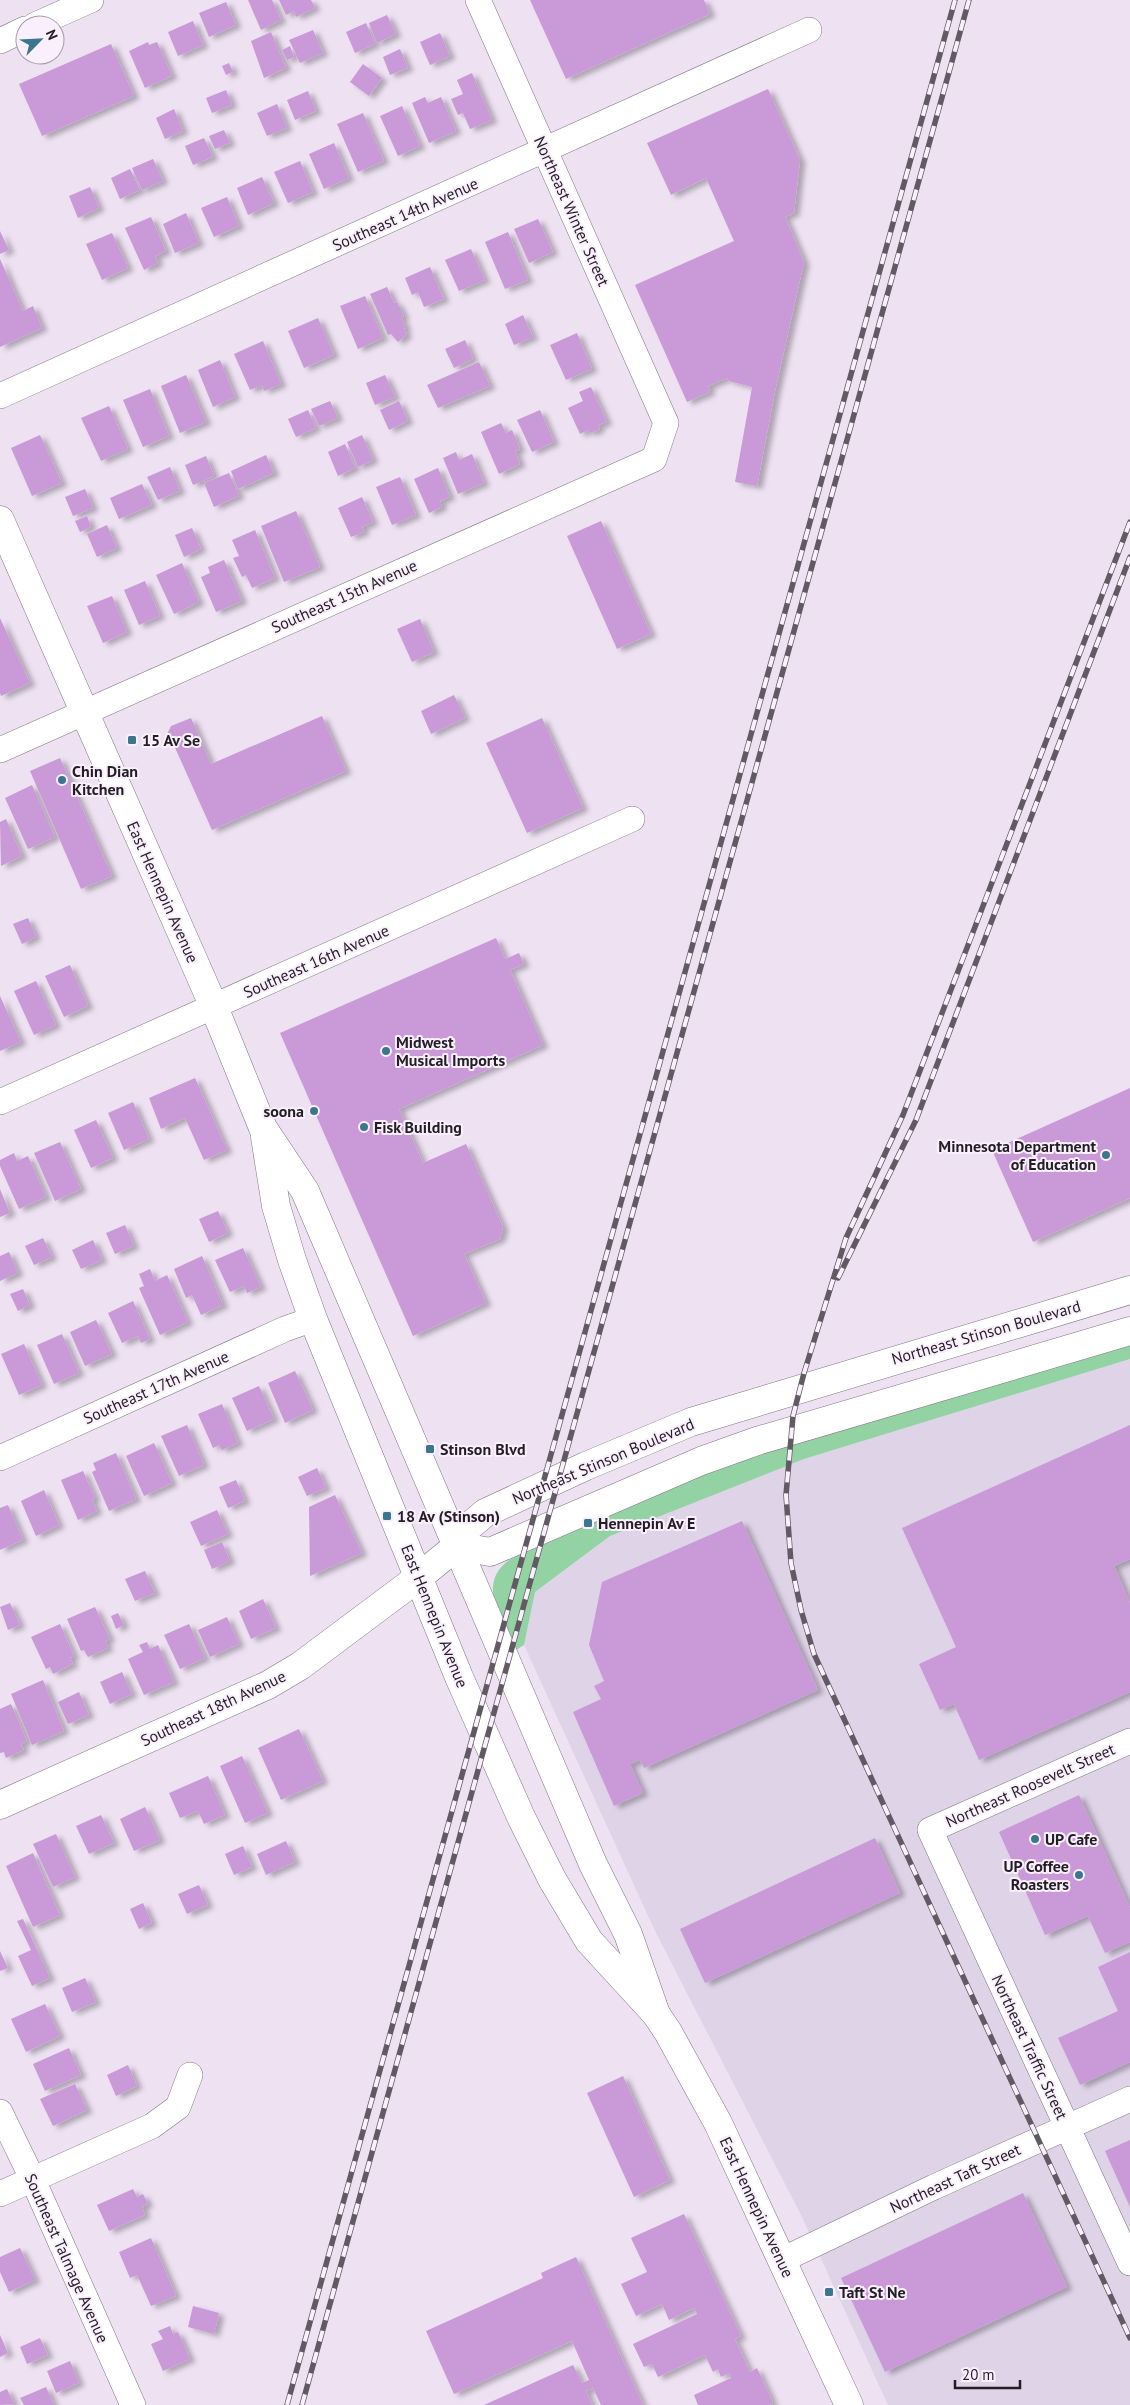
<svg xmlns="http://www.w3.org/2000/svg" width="1130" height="2405" viewBox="0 0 1130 2405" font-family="'PT Sans',sans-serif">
<defs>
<filter id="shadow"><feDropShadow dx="5.5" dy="3" stdDeviation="2.5" flood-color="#0004"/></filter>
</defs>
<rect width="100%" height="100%" fill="#eee1f2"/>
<polygon fill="#dfd3e8" points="1130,1359 1130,2405 888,2405 801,2215 655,1931 524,1645 535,1592 610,1536 804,1459"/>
<path fill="#93d3a3" d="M1130,1345V1359L804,1459L610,1536L535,1592L524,1645L516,1650C502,1618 474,1583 512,1558L685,1482L741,1461Z"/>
<g fill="#c99ad7" filter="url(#shadow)">
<polygon points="248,0 272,0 281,20 261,30"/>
<polygon points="279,0 311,0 315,8 296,17 294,11 286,15"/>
<polygon points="530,0 704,0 710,14 566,79"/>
<polygon points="226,2 236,25 209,37 199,13"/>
<polygon points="387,15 396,34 377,43 369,23"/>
<polygon points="193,21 203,45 178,56 168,32"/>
<polygon points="366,23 375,44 355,53 346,32"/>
<polygon points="313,30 323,53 300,63 289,40"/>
<polygon points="271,32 286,68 264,78 251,41"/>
<polygon points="440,33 450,56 430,65 420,42"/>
<polygon points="148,42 149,45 157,42 172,76 145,88 129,51"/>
<polygon points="111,44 134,96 42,136 19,84"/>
<polygon points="290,46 294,57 287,60 282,50"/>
<polygon points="400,49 408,68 390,75 383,57"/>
<polygon points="229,63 233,72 226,75 222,66"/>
<polygon points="363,64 382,78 369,96 350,82"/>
<polygon points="472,73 492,120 470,129 463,113 458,115 451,99 463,94 457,80"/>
<polygon points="768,89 800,160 794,213 785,217 804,262 775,391 757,486 735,482 752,387 729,381 727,378 708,386 710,392 687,402 635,285 734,241 706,178 671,195 647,143"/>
<polygon points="226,90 232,105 212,113 206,98"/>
<polygon points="308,91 316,111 295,120 287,100"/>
<polygon points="425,97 428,103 441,97 456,131 429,143 412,103"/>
<polygon points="277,104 287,128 267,136 257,113"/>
<polygon points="402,106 420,146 398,156 380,116"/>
<polygon points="174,109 183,131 165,139 156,118"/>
<polygon points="363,113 384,161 358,172 337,124"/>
<polygon points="224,130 230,143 215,149 209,136"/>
<polygon points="204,138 213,157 193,165 185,146"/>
<polygon points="334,143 349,178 324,189 309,154"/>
<polygon points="153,159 163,181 142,190 132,168"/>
<polygon points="300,161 313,192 288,203 274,172"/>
<polygon points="130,169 140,190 120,199 111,178"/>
<polygon points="262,177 274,203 248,215 237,188"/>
<polygon points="90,187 99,208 78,218 69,196"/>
<polygon points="227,197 239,226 214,237 201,208"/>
<polygon points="186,213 199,243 175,253 163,224"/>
<polygon points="151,217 166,251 155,256 158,263 144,270 125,228"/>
<polygon points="538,219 553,252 529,263 514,229"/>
<polygon points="0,231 9,250 0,254"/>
<polygon points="508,232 528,280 505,289 485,242"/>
<polygon points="112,233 128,268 102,280 86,244"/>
<polygon points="471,249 485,280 459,291 445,260"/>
<polygon points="0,259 23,311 33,306 42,328 0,347"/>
<polygon points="430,267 444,299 424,307 418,292 412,295 405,278"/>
<polygon points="387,287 394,303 397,302 404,316 401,317 406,328 403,329 407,334 398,342 391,334 388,335 370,294"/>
<polygon points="365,296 383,338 358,349 340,306"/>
<polygon points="523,315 533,337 514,345 505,324"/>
<polygon points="318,318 334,355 304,368 288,331"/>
<polygon points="577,333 592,369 566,380 550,345"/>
<polygon points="465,340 473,359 454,368 445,349"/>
<polygon points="263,341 281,384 264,391 262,385 250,390 234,354"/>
<polygon points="220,360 235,397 213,407 198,370"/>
<polygon points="479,362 490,386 438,408 427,385"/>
<polygon points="186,375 206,422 180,433 161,386"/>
<polygon points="385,375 395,397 375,405 366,383"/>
<polygon points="591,387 607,422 598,425 600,429 590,433 588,430 580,434 568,408 583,401 579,392"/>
<polygon points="150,389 169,436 143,447 123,400"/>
<polygon points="330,401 338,418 319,426 311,409"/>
<polygon points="399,401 408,421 389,430 380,410"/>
<polygon points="109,406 128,449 101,461 81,418"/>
<polygon points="308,410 316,428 296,437 288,419"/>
<polygon points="540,410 554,442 532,452 517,420"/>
<polygon points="501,423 506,433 512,430 520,449 515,451 520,464 499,474 481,432"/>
<polygon points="40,435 62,483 32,496 11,448"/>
<polygon points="362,435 373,460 358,467 347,442"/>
<polygon points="345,444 355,468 338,476 328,452"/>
<polygon points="456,452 459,460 472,454 484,483 458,494 443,458"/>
<polygon points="266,455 274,473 238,489 231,471"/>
<polygon points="206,456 214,476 193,485 185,465"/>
<polygon points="170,467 180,491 158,500 147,477"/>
<polygon points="438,468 450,497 440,501 442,507 429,513 414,479"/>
<polygon points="229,473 239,496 214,507 204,483"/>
<polygon points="400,477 416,515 392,525 376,487"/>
<polygon points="142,484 152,505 119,519 110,498"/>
<polygon points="85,489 93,508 73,516 65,497"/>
<polygon points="362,497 373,522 362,527 364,532 351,537 338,508"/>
<polygon points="296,511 320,567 284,582 261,526"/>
<polygon points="87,516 91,527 80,532 75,521"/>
<polygon points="601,521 651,634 617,649 567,536"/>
<polygon points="107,525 117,548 97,557 87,534"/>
<polygon points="192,528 201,549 184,557 175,535"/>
<polygon points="255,530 275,578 252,588 246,575 242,577 233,558 239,556 232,540"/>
<polygon points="224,560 242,601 216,612 201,577 210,573 208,567"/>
<polygon points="182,563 199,602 174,614 156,575"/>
<polygon points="145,581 160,616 139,625 124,590"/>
<polygon points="112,596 127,632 103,643 87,606"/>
<polygon points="0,618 30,683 1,696 0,693"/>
<polygon points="420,619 434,652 412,662 397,629"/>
<polygon points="454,695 465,718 431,734 421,711"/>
<polygon points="322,716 346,771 212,830 168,732 171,726 191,718 211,764"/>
<polygon points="542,718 583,808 527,833 486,743"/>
<polygon points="60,758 112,876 81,889 30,771"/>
<polygon points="32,785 55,837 28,849 5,798"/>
<polygon points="6,819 22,856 1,866 0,822"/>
<polygon points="28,918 36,937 22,944 13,924"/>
<polygon points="496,938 505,959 519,953 524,964 510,970 543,1045 399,1109 423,1163 466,1144 503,1227 500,1239 464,1254 486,1303 413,1336 280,1033"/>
<polygon points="70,965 88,1006 64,1017 45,976"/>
<polygon points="36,981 56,1025 34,1035 14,991"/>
<polygon points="0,996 21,1042 0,1051"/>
<polygon points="195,1078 227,1150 204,1160 185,1118 161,1129 149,1098"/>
<polygon points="1130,1088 1130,1198 1033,1242 992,1150"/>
<polygon points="133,1102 149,1139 124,1150 108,1113"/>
<polygon points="96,1120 113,1158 91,1168 74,1130"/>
<polygon points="60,1142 81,1189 55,1201 34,1153"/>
<polygon points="14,1153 17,1161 28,1156 46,1197 19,1209 0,1166 0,1160"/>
<polygon points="0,1189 10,1213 0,1217"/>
<polygon points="218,1211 228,1233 209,1242 199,1219"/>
<polygon points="125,1225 134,1246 115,1254 106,1233"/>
<polygon points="43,1238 52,1257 34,1265 25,1246"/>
<polygon points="93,1240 102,1260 81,1269 72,1250"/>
<polygon points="243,1248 261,1287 247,1293 244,1286 230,1292 215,1260"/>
<polygon points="9,1252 18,1273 0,1281 0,1256"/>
<polygon points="202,1256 223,1305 201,1315 192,1295 186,1298 174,1269"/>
<polygon points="150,1269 155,1281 167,1275 188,1322 160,1335 139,1288 144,1286 139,1274"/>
<polygon points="23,1289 30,1305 18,1311 10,1294"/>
<polygon points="133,1301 150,1339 141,1343 138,1336 122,1343 108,1313"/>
<polygon points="96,1320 112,1354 85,1366 70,1332"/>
<polygon points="62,1334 79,1373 54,1384 37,1345"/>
<polygon points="24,1344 42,1385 19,1395 1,1354"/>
<polygon points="295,1371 313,1410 285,1423 268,1383"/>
<polygon points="259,1386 274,1419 247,1431 232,1398"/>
<polygon points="222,1404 238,1443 222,1450 219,1445 213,1448 198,1414"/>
<polygon points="187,1425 204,1465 179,1476 161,1436"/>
<polygon points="1130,1425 1130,1559 1114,1566 1130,1603 1130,1692 979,1760 954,1704 940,1710 919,1664 956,1647 902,1528"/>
<polygon points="154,1443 172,1483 144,1496 126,1456"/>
<polygon points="116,1453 136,1499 109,1511 92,1472 96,1470 93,1463"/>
<polygon points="317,1468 326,1488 307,1496 298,1477"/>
<polygon points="83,1471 95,1498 92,1500 97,1511 78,1520 61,1480"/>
<polygon points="236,1480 245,1501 228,1508 219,1487"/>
<polygon points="44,1490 59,1525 36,1536 21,1501"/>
<polygon points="335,1495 362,1553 310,1576 309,1507"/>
<polygon points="8,1505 23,1540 0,1550 0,1508"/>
<polygon points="217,1510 228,1534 201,1546 190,1522"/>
<polygon points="742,1521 818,1690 644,1768 640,1760 630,1764 643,1793 614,1806 573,1712 601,1699 594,1686 604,1681 589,1645 602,1582"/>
<polygon points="222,1542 230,1561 212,1569 204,1550"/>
<polygon points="145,1571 155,1593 135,1601 125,1579"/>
<polygon points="263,1599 276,1628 251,1639 239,1611"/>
<polygon points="10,1603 20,1625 8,1630 0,1607"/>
<polygon points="95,1607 110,1639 105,1641 108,1648 88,1657 84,1650 81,1651 67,1619"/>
<polygon points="118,1613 124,1625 116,1629 111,1616"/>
<polygon points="227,1617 239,1644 210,1657 198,1630"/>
<polygon points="60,1624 74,1656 70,1658 73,1664 53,1674 50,1667 46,1669 31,1637"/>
<polygon points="189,1624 205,1658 180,1669 164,1635"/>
<polygon points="147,1642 150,1649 158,1645 174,1682 144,1695 128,1659 143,1652 139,1645"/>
<polygon points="122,1672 132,1694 110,1704 100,1682"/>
<polygon points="43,1680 64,1731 32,1745 11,1694"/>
<polygon points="79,1692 89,1715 68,1724 58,1702"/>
<polygon points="11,1704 27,1741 21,1744 24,1750 6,1758 4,1752 0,1753 0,1709"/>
<polygon points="299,1729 323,1781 281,1800 258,1748"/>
<polygon points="242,1756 268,1813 245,1823 220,1766"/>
<polygon points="208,1776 225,1815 204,1824 198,1811 180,1818 169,1793"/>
<polygon points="1079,1795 1130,1908 1130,1942 1105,1953 1088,1916 1045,1935 999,1832"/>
<polygon points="145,1807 160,1840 134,1851 120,1819"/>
<polygon points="101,1815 114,1843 89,1854 76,1826"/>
<polygon points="56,1834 75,1877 53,1887 33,1844"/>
<polygon points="875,1838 900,1893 705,1983 680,1929"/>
<polygon points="286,1841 295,1862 266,1875 257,1854"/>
<polygon points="243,1846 252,1867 234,1875 225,1854"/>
<polygon points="33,1853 60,1915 33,1927 6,1866"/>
<polygon points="199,1885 208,1905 187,1914 178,1894"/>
<polygon points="143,1903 152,1923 139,1929 130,1909"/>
<polygon points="23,1919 50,1978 32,1986 18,1956 31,1950 17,1921"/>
<polygon points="0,1951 8,1968 0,1971"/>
<polygon points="1130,1952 1130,2062 1080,2085 1058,2038 1118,2011 1098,1967"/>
<polygon points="85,1978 96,2002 72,2012 62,1988"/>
<polygon points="45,2004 60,2036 26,2052 11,2019"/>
<polygon points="69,2048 81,2075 45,2091 33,2064"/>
<polygon points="128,2065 137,2086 116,2096 107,2075"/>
<polygon points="623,2076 670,2180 634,2197 587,2093"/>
<polygon points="75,2084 87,2110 53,2126 40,2099"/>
<polygon points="1130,2140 1130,2207 1105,2151"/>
<polygon points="133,2189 137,2197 143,2194 148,2204 142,2207 145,2215 109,2231 97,2205"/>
<polygon points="1023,2193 1067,2287 885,2372 841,2278"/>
<polygon points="684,2214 741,2336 735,2339 750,2372 757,2368 773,2403 769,2405 698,2405 694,2395 731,2378 729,2373 721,2377 718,2369 713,2372 705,2355 658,2377 652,2364 644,2367 633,2344 697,2314 694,2308 669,2320 662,2304 636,2316 621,2284 647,2272 631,2238"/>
<polygon points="151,2238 176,2296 151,2306 137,2275 130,2278 119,2252"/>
<polygon points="20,2248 35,2280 9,2292 0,2272 0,2257"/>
<polygon points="576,2257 643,2405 601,2405 593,2388 586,2391 592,2405 484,2405 573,2365 582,2383 589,2380 572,2341 454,2394 426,2331 543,2278 541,2273"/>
<polygon points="193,2306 219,2313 214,2334 188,2327"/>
<polygon points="170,2326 173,2334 178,2332 190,2359 163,2371 151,2344 163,2339 158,2331"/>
<polygon points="0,2335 8,2353 0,2357"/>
<polygon points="40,2338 48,2355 27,2364 20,2347"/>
<polygon points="70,2361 79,2383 56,2393 47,2371"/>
<polygon points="46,2387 54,2405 24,2405 20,2398"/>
<polygon points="7,2389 14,2404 0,2405 0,2392"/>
</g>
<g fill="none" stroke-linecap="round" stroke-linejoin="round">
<g stroke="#7f7483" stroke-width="26">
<g id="street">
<polyline points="35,25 91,0"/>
<polyline points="0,41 25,29"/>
<polyline points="0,396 809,30"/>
<polyline points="0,750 654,459 666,423 478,0"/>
<polyline points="0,1102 632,819"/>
<polyline points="0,1458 285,1329 313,1319"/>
<polyline points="1130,1741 930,1830 1130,2263"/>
<polyline points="0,2112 33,2180 133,2405"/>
<polyline points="0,2194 152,2126 178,2107 190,2075"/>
<polyline points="782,2260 934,2187 1130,2099"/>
</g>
</g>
<g stroke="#7f7483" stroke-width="29">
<g id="secondary">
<polyline points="0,520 214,1007 263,1128 305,1191 593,1864 628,1934 656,2014"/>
<polyline points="265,1137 276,1206 292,1260 313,1319 459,1677 521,1817 552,1879 589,1941 656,2014 668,2032 718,2123 849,2405"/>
<polyline points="457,1546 490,1552 701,1461 757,1441 1130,1331"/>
<polyline points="0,1805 268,1685 300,1666 419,1577 457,1546 466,1529 485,1513 586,1466 691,1422 1130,1290"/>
</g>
</g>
<use href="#street" stroke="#fff" stroke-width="25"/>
<use href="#secondary" stroke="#fff" stroke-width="28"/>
<g stroke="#615a63" stroke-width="5.5">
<g id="rail">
<polyline points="1130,522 903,1115 846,1238 804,1373 793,1416 786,1495 791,1563 801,1610 814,1654 1130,2338"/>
<polyline points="838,1278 916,1120 1130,557"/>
<polyline points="287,2405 955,0"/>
<polyline points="302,2405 969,0"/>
</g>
</g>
<use href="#rail" stroke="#faf0fd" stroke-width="4" stroke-dasharray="11" stroke-linecap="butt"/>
</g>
<g fill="#3b768e" stroke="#faf0fd" stroke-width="2">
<rect x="127" y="735" width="10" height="10" rx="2.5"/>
<circle cx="62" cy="780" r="5"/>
<circle cx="386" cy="1051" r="5"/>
<circle cx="314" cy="1111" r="5"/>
<circle cx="364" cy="1127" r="5"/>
<circle cx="1106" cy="1155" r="5"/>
<rect x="425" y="1444" width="10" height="10" rx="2.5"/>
<rect x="382" y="1511" width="10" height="10" rx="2.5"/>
<rect x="583" y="1518" width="10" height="10" rx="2.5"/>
<circle cx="1035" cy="1839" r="5"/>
<circle cx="1079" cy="1875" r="5"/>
<rect x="824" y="2287" width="10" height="10" rx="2.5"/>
</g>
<g text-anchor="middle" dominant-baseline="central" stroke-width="4" stroke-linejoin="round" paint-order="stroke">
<g font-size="16" fill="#231e24" stroke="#faf0fd">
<text transform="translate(572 211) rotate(66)">Northeast Winter Street</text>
<text transform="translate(405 214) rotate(-24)">Southeast 14th Avenue</text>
<text transform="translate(344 596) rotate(-24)">Southeast 15th Avenue</text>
<text transform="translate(163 892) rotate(66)">East Hennepin Avenue</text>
<text transform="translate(316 961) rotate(-24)">Southeast 16th Avenue</text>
<text transform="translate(986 1332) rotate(-16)">Northeast Stinson Boulevard</text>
<text transform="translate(156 1387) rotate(-24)">Southeast 17th Avenue</text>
<text transform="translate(603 1461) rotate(-23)">Northeast Stinson Boulevard</text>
<text transform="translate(435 1616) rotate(68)">East Hennepin Avenue</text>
<text transform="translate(213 1708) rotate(-25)">Southeast 18th Avenue</text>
<text transform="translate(1030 1785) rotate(-24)">Northeast Roosevelt Street</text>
<text transform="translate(1030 2047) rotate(65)">Northeast Traffic Street</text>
<text transform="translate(955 2178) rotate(-25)">Northeast Taft Street</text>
<text transform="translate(757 2207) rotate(65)">East Hennepin Avenue</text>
<text transform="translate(67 2258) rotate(66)">Southeast Talmage Avenue</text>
</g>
<g font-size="16" font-weight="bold" fill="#231e24" stroke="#faf0fd" text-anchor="start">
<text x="142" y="740">15 Av Se</text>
<text x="72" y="771">Chin Dian<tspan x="72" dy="18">Kitchen</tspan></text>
<text x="396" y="1042">Midwest<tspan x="396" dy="18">Musical Imports</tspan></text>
<text x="304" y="1111" text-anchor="end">soona</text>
<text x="374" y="1127">Fisk Building</text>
<text x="1096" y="1146" text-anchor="end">Minnesota Department<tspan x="1096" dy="18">of Education</tspan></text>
<text x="440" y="1449">Stinson Blvd</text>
<text x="397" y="1516">18 Av (Stinson)</text>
<text x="598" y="1523">Hennepin Av E</text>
<text x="1045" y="1839">UP Cafe</text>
<text x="1069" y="1866" text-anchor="end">UP Coffee<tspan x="1069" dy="18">Roasters</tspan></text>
<text x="839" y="2292">Taft St Ne</text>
</g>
</g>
<g transform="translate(40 40) rotate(66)"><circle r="24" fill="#faf0fd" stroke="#a49ca6"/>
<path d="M0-4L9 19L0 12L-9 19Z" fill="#3b768e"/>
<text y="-8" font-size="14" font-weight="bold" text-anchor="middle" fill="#231e24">N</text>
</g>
<path d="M955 2380v8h65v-8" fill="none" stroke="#231e24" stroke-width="2.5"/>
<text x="962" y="2380" font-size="15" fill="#231e24" stroke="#faf0fd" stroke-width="4" paint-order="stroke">20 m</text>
</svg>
